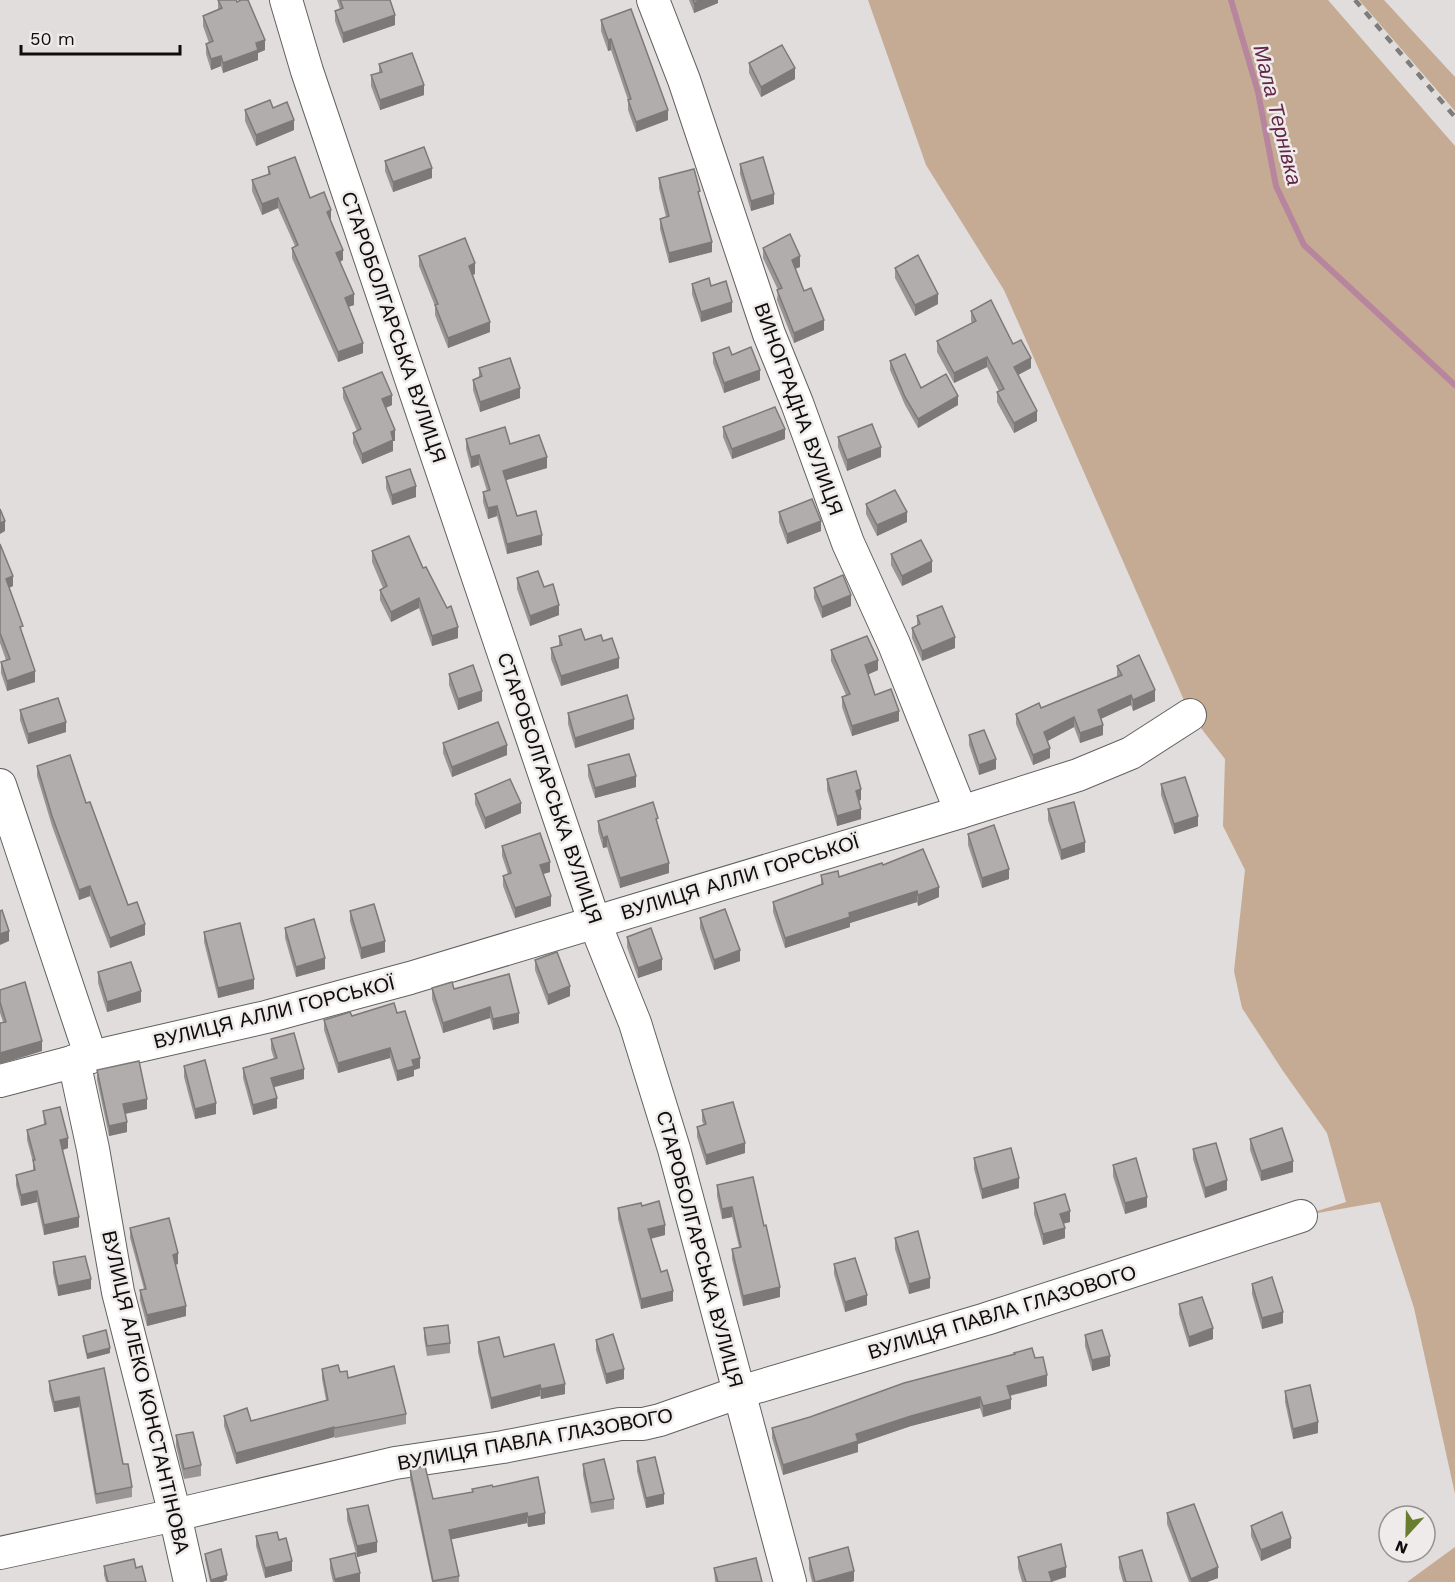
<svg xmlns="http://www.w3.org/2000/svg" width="1455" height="1582" viewBox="0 0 1455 1582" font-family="'Work Sans',sans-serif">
<rect width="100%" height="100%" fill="#e1dddd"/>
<g fill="#c5ab93">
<polygon points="868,0 1328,0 1455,146 1455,1494 1414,1308 1380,1202 1301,1216 1346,1202 1327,1133 1283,1071 1242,1008 1234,971 1245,870 1223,826 1225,759 1190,714 1004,290 926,165"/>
<polygon points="1359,0 1384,0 1455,77 1455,111"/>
<polygon points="1455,1547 1455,1582 1407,1582"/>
</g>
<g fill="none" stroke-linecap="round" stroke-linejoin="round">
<polyline stroke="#b7859d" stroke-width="6" points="1231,0 1258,92 1276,186 1304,245 1455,385"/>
<g stroke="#646060" stroke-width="34">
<g id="minor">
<polyline points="286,0 307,71 594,921 635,1023 674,1149 790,1582"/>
<polyline points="653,0 684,80 769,334 797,403 848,543 894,644 961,812"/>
<polyline points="0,785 91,1057"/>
<polyline points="74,1061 93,1149 118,1292 175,1515 190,1582"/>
<polyline points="0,1081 91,1057 266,1017 410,978 961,812 1078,775 1131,753 1190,715"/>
<polyline points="0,1553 175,1515 395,1463 503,1447 620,1424 643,1424 660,1420 740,1392 986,1319 1301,1216"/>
</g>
</g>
<use href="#minor" stroke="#fff" stroke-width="32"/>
<polyline stroke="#7f7c7c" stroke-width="4.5" stroke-dasharray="8 8" stroke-linecap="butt" points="1355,0 1455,117"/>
</g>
<g fill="#989594">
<polygon points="218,0 265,50 258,53 258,60 223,73 221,66 211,70 206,54 206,44 209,43 203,26 203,16 218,10"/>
<polygon points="337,0 390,0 395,25 343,43 335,21 335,11 340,9"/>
<polygon points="689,0 718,0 718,3 694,13"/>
<polygon points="601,20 668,120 636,132 628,110 628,100 611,50 608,51 601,31"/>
<polygon points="749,63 795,79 761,97 749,73"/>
<polygon points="379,64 424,95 380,110 371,86 371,75 379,73"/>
<polygon points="273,108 294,130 256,146 245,121 245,110"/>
<polygon points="385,161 432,178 393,192 385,171"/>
<polygon points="740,164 774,204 751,211 740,174"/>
<polygon points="268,167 310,198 331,221 343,260 340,262 354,305 348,307 363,353 338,362 292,258 292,248 295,246 278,208 262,215 252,191 252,180 268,175"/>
<polygon points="659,178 700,198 712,252 669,263 660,229 660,219 666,217 659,188"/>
<polygon points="763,248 800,267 795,269 804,291 824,330 794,343 777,300 778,290 763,258"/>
<polygon points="419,256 475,274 473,275 490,332 448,348 435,315 435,306 419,266"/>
<polygon points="895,268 938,304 915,316 895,278"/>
<polygon points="692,284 732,312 701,322 692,294"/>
<polygon points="971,311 1013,344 1031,368 1018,375 1037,421 1014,433 997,402 997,392 999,391 987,367 954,383 937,352 937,341 972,323 971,321"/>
<polygon points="713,353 732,355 760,380 724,393 713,363"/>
<polygon points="890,361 921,388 958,405 918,428 905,405 890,370"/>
<polygon points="479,368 520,398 480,412 473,390 473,380 479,377"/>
<polygon points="343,388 392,405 386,408 395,441 393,441 393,451 362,464 353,443 353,433 357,431 343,398"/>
<polygon points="723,427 785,439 732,459 723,437"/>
<polygon points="838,437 881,457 847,471 838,447"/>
<polygon points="466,439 510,444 547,468 506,480 517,516 542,545 507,554 497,516 488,519 483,502 483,492 487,491 479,465 471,468 466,449"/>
<polygon points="386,477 416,497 392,505 386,488"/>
<polygon points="866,504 907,522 877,536 866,514"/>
<polygon points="779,512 821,531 787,544 779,522"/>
<polygon points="0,544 13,586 9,588 35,682 7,691 1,673 1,662 6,660 0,643"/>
<polygon points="372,551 423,568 458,638 432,646 419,608 391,622 380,600 380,590 383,588 372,562"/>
<polygon points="891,554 932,572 902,586 891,565"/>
<polygon points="517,578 544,587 559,615 530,626 517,589"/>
<polygon points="814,588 851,606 822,618 814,598"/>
<polygon points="917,616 955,648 922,661 912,638 912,628 917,626"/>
<polygon points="559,636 585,640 603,641 619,668 561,686 551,659 551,648 559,646"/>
<polygon points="831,650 878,670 868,674 875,695 899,721 852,736 842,707 842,697 846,695 831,661"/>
<polygon points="1117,666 1155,701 1133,711 1131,705 1101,719 1103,735 1080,743 1074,727 1047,741 1050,758 1033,765 1016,724 1016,714 1041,708 1117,677"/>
<polygon points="449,674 482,701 458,710 449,685"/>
<polygon points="20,710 66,732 28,744 20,720"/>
<polygon points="568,713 634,729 575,748 568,724"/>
<polygon points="969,735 996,769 979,775 969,745"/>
<polygon points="443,743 507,755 452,777 443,753"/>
<polygon points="588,765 636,787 595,798 588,776"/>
<polygon points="37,766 86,803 128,905 145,935 110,948 90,896 79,900 52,826 37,776"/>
<polygon points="827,779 861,800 858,801 861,819 837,826 827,790"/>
<polygon points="1161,784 1198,826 1174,834 1161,795"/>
<polygon points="475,794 521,813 485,829 475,804"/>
<polygon points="1048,809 1085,852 1061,860 1048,820"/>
<polygon points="598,821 658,827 669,873 620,888 607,847 603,848 598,831"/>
<polygon points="968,834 1009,879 982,888 968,845"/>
<polygon points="502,846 550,872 543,874 551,906 515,918 503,886 503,876 508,874 502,856"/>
<polygon points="883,865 939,897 918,906 917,902 850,923 850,927 785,948 773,912 773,902 821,885 821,875 839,877"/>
<polygon points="350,911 385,952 361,959 350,921"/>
<polygon points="700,918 740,961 714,970 700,928"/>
<polygon points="285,928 325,969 296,977 285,938"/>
<polygon points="204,932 254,989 218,998 204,942"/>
<polygon points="627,937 662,970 638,978 627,947"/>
<polygon points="535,960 570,996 548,1005 535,970"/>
<polygon points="98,972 141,1002 107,1012 98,983"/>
<polygon points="432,988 454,989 519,1023 493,1030 490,1018 443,1033 432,999"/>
<polygon points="0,990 42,1051 0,1064 0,1023 3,1022 0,1013"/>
<polygon points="397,1013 420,1068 414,1070 414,1076 397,1081 390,1058 338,1073 324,1030 324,1020 352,1016"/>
<polygon points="271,1039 304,1079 274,1087 277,1108 253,1115 243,1078 243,1068 274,1059 271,1049"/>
<polygon points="184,1066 216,1114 195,1119 184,1077"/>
<polygon points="97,1070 147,1109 126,1114 127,1132 109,1136 97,1080"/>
<polygon points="702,1110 745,1153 706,1165 697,1137 697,1127 704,1125 702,1121"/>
<polygon points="43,1111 68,1148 62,1150 79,1227 44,1235 37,1202 21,1206 16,1185 16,1175 33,1170 33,1162 27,1140 27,1130 44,1125"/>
<polygon points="1250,1139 1293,1172 1261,1181 1250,1150"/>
<polygon points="1193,1149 1227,1190 1205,1198 1193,1159"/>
<polygon points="974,1158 1019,1188 982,1199 974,1169"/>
<polygon points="1113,1165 1147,1207 1125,1214 1113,1176"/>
<polygon points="753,1177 780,1297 743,1306 732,1259 732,1249 739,1247 732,1217 722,1219 717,1196 717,1185"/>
<polygon points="1034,1203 1070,1222 1063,1224 1065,1238 1043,1245 1034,1214"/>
<polygon points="642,1206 665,1235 651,1239 661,1272 673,1301 641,1309 618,1219 618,1208"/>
<polygon points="130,1228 178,1264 175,1265 186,1316 147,1326 140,1300 140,1290 144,1289 130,1238"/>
<polygon points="895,1238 930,1288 909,1294 895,1249"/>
<polygon points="53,1262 91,1289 58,1296 53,1273"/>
<polygon points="834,1264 867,1305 845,1312 834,1274"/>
<polygon points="1252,1284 1283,1323 1262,1329 1252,1294"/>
<polygon points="1179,1304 1213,1339 1189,1347 1179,1314"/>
<polygon points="424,1328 450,1343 450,1353 427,1356 424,1338"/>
<polygon points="1085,1335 1110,1366 1092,1371 1085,1346"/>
<polygon points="83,1336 110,1353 87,1359 83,1341"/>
<polygon points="596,1340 624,1379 606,1384 596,1350"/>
<polygon points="478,1342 504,1357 565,1394 541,1399 540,1396 491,1409 478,1352"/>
<polygon points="1035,1358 1047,1386 1010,1396 1011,1409 983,1417 980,1408 911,1426 858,1444 858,1452 783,1475 772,1438 772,1428"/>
<polygon points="104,1368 123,1464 132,1487 132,1497 96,1504 79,1407 54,1412 49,1391 49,1381"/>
<polygon points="322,1369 340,1372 406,1414 406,1424 335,1438 334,1437 236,1464 224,1426 224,1416 251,1421 326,1400 322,1379"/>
<polygon points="1285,1391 1318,1433 1293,1439 1285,1402"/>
<polygon points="176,1435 201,1465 201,1476 184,1479 176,1446"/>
<polygon points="637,1461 664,1504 646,1508 637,1471"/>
<polygon points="583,1464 614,1499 614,1509 591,1513 583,1475"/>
<polygon points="410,1469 433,1499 472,1492 472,1489 493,1487 545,1524 528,1527 527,1523 451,1539 459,1576 459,1582 432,1582 410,1479"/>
<polygon points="347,1509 377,1552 357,1557 347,1520"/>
<polygon points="1167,1513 1218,1578 1207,1582 1189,1582 1167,1524"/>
<polygon points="1251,1526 1291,1548 1261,1561 1251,1536"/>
<polygon points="256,1536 279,1540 292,1571 265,1578 256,1546"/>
<polygon points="205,1554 227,1580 222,1582 210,1582 205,1559"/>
<polygon points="1018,1557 1066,1577 1052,1582 1022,1582 1018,1568"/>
<polygon points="1119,1557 1152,1582 1123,1582 1119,1568"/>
<polygon points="809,1558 854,1581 851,1582 812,1582 809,1569"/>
<polygon points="330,1559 360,1582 333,1582 330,1569"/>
<polygon points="104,1566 136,1568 146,1582 106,1582 104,1575"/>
<polygon points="714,1568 762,1582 715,1582"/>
</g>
<g fill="#7c7978">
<polygon points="701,0 718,0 718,3 694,13 694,3"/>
<polygon points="395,15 395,25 343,43 343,33"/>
<polygon points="611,39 611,50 608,51 608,40"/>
<polygon points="265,40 265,50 258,53 258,60 223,73 223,63 256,43"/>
<polygon points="221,56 221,66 211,70 211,59"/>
<polygon points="795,68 795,79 761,97 761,87"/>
<polygon points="424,85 424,95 380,110 380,100"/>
<polygon points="668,110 668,120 636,132 636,122"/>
<polygon points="294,120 294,130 256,146 256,135"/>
<polygon points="432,168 432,178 393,192 393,182"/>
<polygon points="774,194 774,204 751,211 751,201"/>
<polygon points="278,198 278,208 262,215 262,204"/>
<polygon points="331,210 331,221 327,212"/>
<polygon points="712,242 712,252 669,263 669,253"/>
<polygon points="343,250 343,260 336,263 336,253"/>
<polygon points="800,256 800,267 792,270 792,260"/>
<polygon points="475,263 475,274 469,276 469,266"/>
<polygon points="354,294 354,305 345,308 345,298"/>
<polygon points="938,294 938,304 915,316 915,305"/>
<polygon points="732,302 732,312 701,322 701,312"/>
<polygon points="824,320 824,330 794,343 794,333"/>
<polygon points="490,322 490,332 448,348 448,338"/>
<polygon points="363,343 363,353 338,362 338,352"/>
<polygon points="987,357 987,367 954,383 954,373"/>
<polygon points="1031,358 1031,368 1014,377 1014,367"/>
<polygon points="760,370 760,380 724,393 724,383"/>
<polygon points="520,388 520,398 480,412 480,402"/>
<polygon points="392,395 392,405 382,409 382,399"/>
<polygon points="958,396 958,405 918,428 918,419"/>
<polygon points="1037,411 1037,421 1014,433 1014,423"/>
<polygon points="785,429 785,439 732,459 732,449"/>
<polygon points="395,430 395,441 393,441 393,451 362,464 362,454 391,432"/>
<polygon points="881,447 881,457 847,471 847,460"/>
<polygon points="479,455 479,465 471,468 471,457"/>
<polygon points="547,457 547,468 503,481 503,471"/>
<polygon points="416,486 416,497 392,505 392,495"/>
<polygon points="497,506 497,516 488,519 488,508"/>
<polygon points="907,512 907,522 877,536 877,525"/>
<polygon points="5,521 5,531 0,534 0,523"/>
<polygon points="821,521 821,531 787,544 787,534"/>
<polygon points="542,535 542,545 507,554 507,544"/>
<polygon points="932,561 932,572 902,586 902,576"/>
<polygon points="13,576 13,586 6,589 6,579"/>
<polygon points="851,595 851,606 822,618 822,607"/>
<polygon points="419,598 419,608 391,622 391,612"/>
<polygon points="559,605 559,615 530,626 530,616"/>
<polygon points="458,627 458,638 432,646 432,636"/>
<polygon points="955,637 955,648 922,661 922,651"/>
<polygon points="619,658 619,668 561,686 561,676"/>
<polygon points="878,660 878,670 865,676 865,665"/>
<polygon points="35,671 35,682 7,691 7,681"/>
<polygon points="1155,690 1155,701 1133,711 1133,700"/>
<polygon points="482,691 482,701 458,710 458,699"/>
<polygon points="1131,695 1131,705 1098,720 1098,710"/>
<polygon points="899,711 899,721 852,736 852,726"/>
<polygon points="1074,717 1074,727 1044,743 1044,732"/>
<polygon points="634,719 634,729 575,748 575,738"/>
<polygon points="66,722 66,732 28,744 28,734"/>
<polygon points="1103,725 1103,735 1080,743 1080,733"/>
<polygon points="507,745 507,755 452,777 452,767"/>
<polygon points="1050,748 1050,758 1033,765 1033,755"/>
<polygon points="996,759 996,769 979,775 979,765"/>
<polygon points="636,776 636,787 595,798 595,788"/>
<polygon points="861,789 861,800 856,801 856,791"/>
<polygon points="521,803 521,813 485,829 485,818"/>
<polygon points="861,809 861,819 837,826 837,816"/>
<polygon points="1198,816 1198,826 1174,834 1174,824"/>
<polygon points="607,836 607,847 603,848 603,838"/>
<polygon points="1085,842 1085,852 1061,860 1061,850"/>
<polygon points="550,862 550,872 540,875 540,865"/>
<polygon points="669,863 669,873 620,888 620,878"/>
<polygon points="1009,869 1009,879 982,888 982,878"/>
<polygon points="90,886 90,896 79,900 79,890"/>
<polygon points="939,887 939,897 918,906 918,895"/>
<polygon points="917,891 917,902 850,923 850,927 785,948 785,938 849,913"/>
<polygon points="551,896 551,906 515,918 515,908"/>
<polygon points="145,924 145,935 110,948 110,938"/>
<polygon points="9,931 9,941 0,945 0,934"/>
<polygon points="385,941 385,952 361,959 361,948"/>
<polygon points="740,950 740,961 714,970 714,960"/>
<polygon points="325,958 325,969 296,977 296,967"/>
<polygon points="662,959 662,970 638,978 638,968"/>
<polygon points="254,979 254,989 218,998 218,988"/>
<polygon points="570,986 570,996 548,1005 548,995"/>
<polygon points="141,991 141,1002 107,1012 107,1002"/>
<polygon points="490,1007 490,1018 443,1033 443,1023"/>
<polygon points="519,1013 519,1023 493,1030 493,1019"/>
<polygon points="42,1041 42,1051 0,1064 0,1053"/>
<polygon points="390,1048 390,1058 338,1073 338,1063"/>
<polygon points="420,1058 420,1068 414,1070 414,1076 397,1081 397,1071 412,1060"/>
<polygon points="304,1069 304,1079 271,1088 271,1078"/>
<polygon points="277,1098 277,1108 253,1115 253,1105"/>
<polygon points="147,1099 147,1109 123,1114 123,1104"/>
<polygon points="216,1103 216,1114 195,1119 195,1109"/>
<polygon points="127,1122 127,1132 109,1136 109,1126"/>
<polygon points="68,1138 68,1148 60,1151 60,1140"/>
<polygon points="745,1143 745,1153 706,1165 706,1155"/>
<polygon points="1293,1161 1293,1172 1261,1181 1261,1171"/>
<polygon points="1019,1178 1019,1188 982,1199 982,1189"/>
<polygon points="1227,1180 1227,1190 1205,1198 1205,1188"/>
<polygon points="37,1191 37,1202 21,1206 21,1195"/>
<polygon points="1147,1197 1147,1207 1125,1214 1125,1203"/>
<polygon points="732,1207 732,1217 722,1219 722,1209"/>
<polygon points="1070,1211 1070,1222 1060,1224 1060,1214"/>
<polygon points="79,1217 79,1227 44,1235 44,1225"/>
<polygon points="665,1225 665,1235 648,1239 648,1229"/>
<polygon points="1065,1228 1065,1238 1043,1245 1043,1234"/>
<polygon points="178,1253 178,1264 173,1265 173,1255"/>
<polygon points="930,1278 930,1288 909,1294 909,1284"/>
<polygon points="91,1279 91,1289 58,1296 58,1286"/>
<polygon points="780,1287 780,1297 743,1306 743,1296"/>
<polygon points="673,1291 673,1301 641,1309 641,1299"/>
<polygon points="867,1295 867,1305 845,1312 845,1302"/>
<polygon points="186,1306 186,1316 147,1326 147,1315"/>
<polygon points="1283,1312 1283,1323 1262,1329 1262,1318"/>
<polygon points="1213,1328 1213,1339 1189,1347 1189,1337"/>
<polygon points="110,1348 110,1353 87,1359 87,1354"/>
<polygon points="1110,1356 1110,1366 1092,1371 1092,1360"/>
<polygon points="624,1369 624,1379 606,1384 606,1374"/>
<polygon points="1047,1375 1047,1386 1007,1396 1007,1386"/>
<polygon points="565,1384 565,1394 541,1399 541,1389"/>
<polygon points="540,1385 540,1396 491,1409 491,1398"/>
<polygon points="79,1397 79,1407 54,1412 54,1402"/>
<polygon points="980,1397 980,1408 911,1426 858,1444 858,1452 783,1475 783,1465 856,1434 911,1416"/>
<polygon points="1011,1399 1011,1409 983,1417 983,1406"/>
<polygon points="1318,1422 1318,1433 1293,1439 1293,1429"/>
<polygon points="334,1427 334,1437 236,1464 236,1453"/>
<polygon points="664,1494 664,1504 646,1508 646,1498"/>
<polygon points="527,1513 527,1523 449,1540 449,1530"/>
<polygon points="545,1513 545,1524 528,1527 528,1517"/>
<polygon points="1291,1538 1291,1548 1261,1561 1261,1550"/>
<polygon points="377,1542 377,1552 357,1557 357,1546"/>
<polygon points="292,1561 292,1571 265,1578 265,1568"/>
<polygon points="1066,1567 1066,1577 1049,1582 1049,1572"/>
<polygon points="1218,1567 1218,1578 1207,1582 1191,1582 1191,1579"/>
<polygon points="854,1571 854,1581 851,1582 815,1582"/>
<polygon points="360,1573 360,1582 335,1582 335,1579"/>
<polygon points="227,1575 227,1580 222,1582 211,1582 211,1580"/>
</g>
<g fill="#b1adac" stroke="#7c7978" stroke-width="1.5">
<polygon points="218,0 236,0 237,2 241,0 248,0 265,40 256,43 258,50 223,63 221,56 211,59 206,44 213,41 203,16 222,8"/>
<polygon points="340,0 390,0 395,15 343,33 335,11 343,8"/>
<polygon points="693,0 701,0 694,3"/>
<polygon points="631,9 668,110 636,122 628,100 631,99 611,39 608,40 601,20"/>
<polygon points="782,45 795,68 761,87 749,63"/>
<polygon points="412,53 424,85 380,100 371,75 382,72 379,64"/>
<polygon points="270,100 273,108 287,102 294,120 256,135 245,110"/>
<polygon points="424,147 432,168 393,182 385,161"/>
<polygon points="295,157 310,198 324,192 331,210 327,212 343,250 336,253 354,294 345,298 363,343 338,352 292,248 298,245 278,198 262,204 252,180 270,174 268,167"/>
<polygon points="763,157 774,194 751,201 740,164"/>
<polygon points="694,169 700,191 698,192 712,242 669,253 660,219 669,216 659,178"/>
<polygon points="790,234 800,256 792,260 804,291 811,288 824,320 794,333 777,290 782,288 763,248"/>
<polygon points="465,238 475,263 469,266 490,322 448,338 435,305 438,304 419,256"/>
<polygon points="918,255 938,294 915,305 895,268"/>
<polygon points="709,278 711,286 726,281 732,302 701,312 692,284"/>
<polygon points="991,300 1013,344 1021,340 1031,358 1014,367 1037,411 1014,423 997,392 1004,389 987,357 954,373 937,341 976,321 971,311"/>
<polygon points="729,347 732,355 751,347 760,370 724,383 713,353"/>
<polygon points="905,354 921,388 946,374 958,396 918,419 905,397 890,361"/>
<polygon points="510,358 520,388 480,402 473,380 482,376 479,368"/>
<polygon points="382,372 392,395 382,399 395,430 391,432 393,440 362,454 353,433 361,429 343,388"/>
<polygon points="775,407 785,429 732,449 723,427"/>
<polygon points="872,424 881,447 847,460 838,437"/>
<polygon points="505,427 510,444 539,435 547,457 503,471 517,516 536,511 542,535 507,544 497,506 488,508 483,492 490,490 479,455 471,457 466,439"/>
<polygon points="410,469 416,486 392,495 386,477"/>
<polygon points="895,490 907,512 877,525 866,504"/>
<polygon points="812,499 821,521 787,534 779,512"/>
<polygon points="0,509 5,521 0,523"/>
<polygon points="409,536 423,568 426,567 447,608 451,606 458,627 432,636 419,598 391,612 380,590 387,586 372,551"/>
<polygon points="921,540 932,561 902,576 891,554"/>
<polygon points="0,544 13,576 6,579 23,626 20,627 35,671 7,681 1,662 10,659 0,633"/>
<polygon points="538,571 544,587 553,584 559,605 530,616 517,578"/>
<polygon points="843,575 851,595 822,607 814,588"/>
<polygon points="942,606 955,637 922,651 912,628 920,624 917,616"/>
<polygon points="581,629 585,640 601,635 603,641 612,638 619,658 561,676 551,648 562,645 559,636"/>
<polygon points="867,636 878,660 865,665 875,695 891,689 899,711 852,726 842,697 850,694 831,650"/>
<polygon points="1139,655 1155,690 1133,700 1131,695 1098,710 1103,725 1080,733 1074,717 1044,732 1050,748 1033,755 1016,714 1039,703 1041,708 1122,675 1117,666"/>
<polygon points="473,665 482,691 458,699 449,674"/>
<polygon points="627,695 634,719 575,738 568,713"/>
<polygon points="58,698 66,722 28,734 20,710"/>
<polygon points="498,722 507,745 452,767 443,743"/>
<polygon points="984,730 996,759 979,765 969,735"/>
<polygon points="629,754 636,776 595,788 588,765"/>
<polygon points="70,755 86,803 90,802 128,905 137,902 145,924 110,938 90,886 79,890 52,816 37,766"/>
<polygon points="856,771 861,789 856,791 861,809 837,816 827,779"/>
<polygon points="1185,777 1198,816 1174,824 1161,784"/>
<polygon points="510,779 521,803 485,818 475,794"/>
<polygon points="653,802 658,818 656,819 669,863 620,878 607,836 603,838 598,821"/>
<polygon points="1074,802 1085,842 1061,850 1048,809"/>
<polygon points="994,825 1009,869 982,878 968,834"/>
<polygon points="540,833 550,862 540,865 551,896 515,908 503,876 511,873 502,846"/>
<polygon points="923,849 939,887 918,895 917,891 849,913 850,917 785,938 773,902 823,884 821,875 838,871 839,877 882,863 883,865"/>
<polygon points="374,904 385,941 361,948 350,911"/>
<polygon points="725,909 740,950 714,960 700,918"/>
<polygon points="2,910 9,931 0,934 0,911"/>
<polygon points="314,919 325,958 296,967 285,928"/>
<polygon points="240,923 254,979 218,988 204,932"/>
<polygon points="651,928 662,959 638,968 627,937"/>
<polygon points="557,952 570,986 548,995 535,960"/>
<polygon points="131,962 141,991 107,1002 98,972"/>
<polygon points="509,974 519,1013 493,1019 490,1007 443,1023 432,988 452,982 454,989"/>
<polygon points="25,982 42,1041 0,1053 0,1023 6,1022 0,1002 0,990"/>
<polygon points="394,1003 397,1013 405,1011 420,1058 412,1060 414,1066 397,1071 390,1048 338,1063 324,1020 350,1012 352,1016"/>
<polygon points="294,1033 304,1069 271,1078 277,1098 253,1105 243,1068 277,1058 271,1039"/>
<polygon points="205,1060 216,1103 195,1109 184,1066"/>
<polygon points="139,1061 147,1099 123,1104 127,1122 109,1126 97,1070"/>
<polygon points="733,1102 745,1143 706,1155 697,1127 706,1124 702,1110"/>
<polygon points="60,1107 68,1138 60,1140 79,1217 44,1225 37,1191 21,1195 16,1175 35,1170 33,1160 35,1160 27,1130 46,1124 43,1111"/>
<polygon points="1282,1128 1293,1161 1261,1171 1250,1139"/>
<polygon points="1216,1143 1227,1180 1205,1188 1193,1149"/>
<polygon points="1011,1148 1019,1178 982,1189 974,1158"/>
<polygon points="1136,1158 1147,1197 1125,1203 1113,1165"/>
<polygon points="753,1177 764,1226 766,1225 780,1287 743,1296 732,1249 741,1247 732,1207 722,1209 717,1185"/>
<polygon points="1065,1194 1070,1211 1060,1214 1065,1228 1043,1234 1034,1203"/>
<polygon points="659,1201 665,1225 648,1229 661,1272 667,1270 673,1291 641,1299 618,1208 641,1203 642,1206"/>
<polygon points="169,1218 178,1253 173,1255 186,1306 147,1315 140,1290 146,1289 130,1228"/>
<polygon points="918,1231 930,1278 909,1284 895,1238"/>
<polygon points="85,1256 91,1279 58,1286 53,1262"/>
<polygon points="855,1258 867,1295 845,1302 834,1264"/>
<polygon points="1272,1277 1283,1312 1262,1318 1252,1284"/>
<polygon points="1202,1297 1213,1328 1189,1337 1179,1304"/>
<polygon points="448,1325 450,1343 427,1346 424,1328"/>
<polygon points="106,1330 110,1348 87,1354 83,1336"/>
<polygon points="1102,1330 1110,1356 1092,1360 1085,1335"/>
<polygon points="613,1334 624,1369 606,1374 596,1340"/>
<polygon points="499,1337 504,1357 554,1344 565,1384 541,1389 540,1385 491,1398 478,1342"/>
<polygon points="1032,1348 1035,1358 1043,1357 1047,1375 1007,1386 1011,1399 983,1406 980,1397 911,1416 856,1434 858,1441 783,1465 772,1428 810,1417 904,1383 1015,1354 1014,1353"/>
<polygon points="338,1365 340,1372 347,1371 348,1378 394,1366 406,1414 335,1428 334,1427 236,1453 224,1416 247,1408 251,1421 328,1400 322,1369"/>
<polygon points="104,1368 123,1464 128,1464 132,1487 96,1494 79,1397 54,1402 49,1381"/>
<polygon points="1310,1385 1318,1422 1293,1429 1285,1391"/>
<polygon points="193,1432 201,1465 184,1469 176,1435"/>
<polygon points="655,1457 664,1494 646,1498 637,1461"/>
<polygon points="604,1459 614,1499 591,1503 583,1464"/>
<polygon points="425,1466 433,1499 473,1492 472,1489 492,1485 493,1487 538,1477 545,1513 528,1517 527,1513 449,1530 459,1576 433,1581 410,1469"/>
<polygon points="1194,1504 1218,1567 1191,1579 1167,1513"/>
<polygon points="368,1505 377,1542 357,1546 347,1509"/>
<polygon points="1282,1512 1291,1538 1261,1550 1251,1526"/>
<polygon points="277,1532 279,1540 286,1538 292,1561 265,1568 256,1536"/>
<polygon points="1061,1544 1066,1567 1049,1572 1052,1582 1026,1582 1018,1557"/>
<polygon points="848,1547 854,1571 815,1582 809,1558"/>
<polygon points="221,1549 227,1575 211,1580 205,1554"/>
<polygon points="1142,1550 1152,1582 1126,1582 1119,1557"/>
<polygon points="355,1553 360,1573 335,1579 330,1559"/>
<polygon points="756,1558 762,1582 718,1582 714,1568"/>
<polygon points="134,1559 136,1568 142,1566 146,1582 108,1582 104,1566"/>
</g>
<g text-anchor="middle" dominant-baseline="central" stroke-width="5" stroke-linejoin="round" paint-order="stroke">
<g font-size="20" fill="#0e0d0c" stroke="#eeebea">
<text transform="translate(394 327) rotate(71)">СТАРОБОЛГАРСЬКА ВУЛИЦЯ</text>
<text transform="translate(799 409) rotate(70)">ВИНОГРАДНА ВУЛИЦЯ</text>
<text transform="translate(550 788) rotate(71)">СТАРОБОЛГАРСЬКА ВУЛИЦЯ</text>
<text transform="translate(740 877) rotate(-17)">ВУЛИЦЯ АЛЛИ ГОРСЬКОЇ</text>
<text transform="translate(274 1012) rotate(-14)">ВУЛИЦЯ АЛЛИ ГОРСЬКОЇ</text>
<text transform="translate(700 1249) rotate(75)">СТАРОБОЛГАРСЬКА ВУЛИЦЯ</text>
<text transform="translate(1002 1312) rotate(-17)">ВУЛИЦЯ ПАВЛА ГЛАЗОВОГО</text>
<text transform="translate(146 1392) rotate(77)">ВУЛИЦЯ АЛЕКО КОНСТАНТІНОВА</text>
<text transform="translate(535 1439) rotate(-10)">ВУЛИЦЯ ПАВЛА ГЛАЗОВОГО</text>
</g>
<g font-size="21" font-style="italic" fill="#632648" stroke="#eeebea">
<text transform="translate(1278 115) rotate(76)">Мала Тернівка</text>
</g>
</g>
<g transform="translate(1407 1534) rotate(202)"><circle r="28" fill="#eeebea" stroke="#949291" stroke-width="1.5"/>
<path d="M0-4.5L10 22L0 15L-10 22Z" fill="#697d2e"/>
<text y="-9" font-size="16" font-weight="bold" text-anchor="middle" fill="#0e0d0c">N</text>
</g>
<path d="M21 45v9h159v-9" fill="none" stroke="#0e0d0c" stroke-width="3"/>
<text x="30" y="45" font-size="18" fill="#0e0d0c" stroke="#eeebea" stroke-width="4.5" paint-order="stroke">50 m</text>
</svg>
